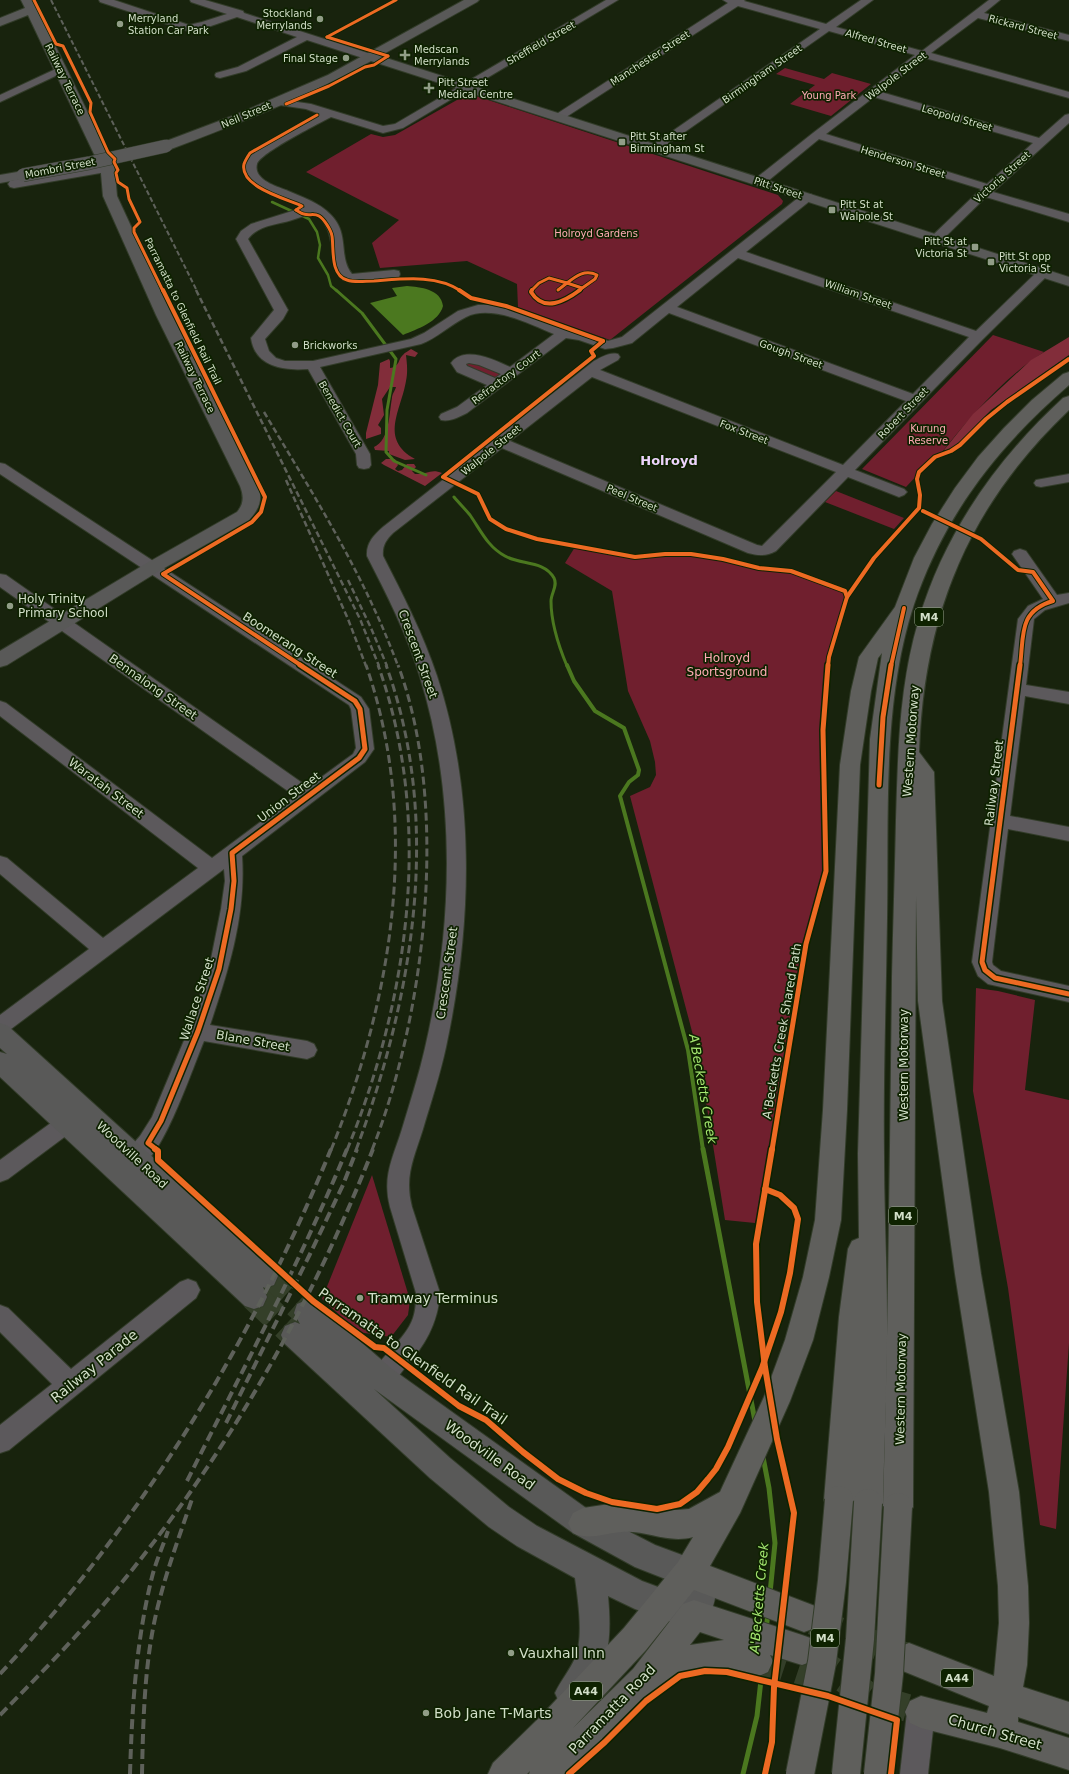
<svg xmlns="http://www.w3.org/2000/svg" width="1069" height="1774" viewBox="0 0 1069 1774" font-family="'DejaVu Sans',sans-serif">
<rect width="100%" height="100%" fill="#18230d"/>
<g fill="#701f2e">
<polygon points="785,68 824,79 832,73 871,84 831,116 790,104 815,85 776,74"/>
<polygon points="473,95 778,195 783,201 782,204 610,340 518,307 517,284 467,261 380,268 372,243 399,220 306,172 371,134 383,137 395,135 464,96"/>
<path d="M993,335L1044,352C1003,378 968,419 939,456L936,455L906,487L862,469Z"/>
<polygon points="470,360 503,374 496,379 464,367 462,363"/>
<polygon points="836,491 904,518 894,529 825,502"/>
<polygon points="575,547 635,557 665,554 691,554 723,559 759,568 791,571 845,591 847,597 841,613 829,657 823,730 826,871 806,944 765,1189 755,1223 725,1220 699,1058 630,796 650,787 656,775 655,762 650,741 628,691 612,591 565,563"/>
<polygon points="976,988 998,991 1035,1000 1025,1090 1069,1100 1069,1343 1056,1529 1040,1525 1008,1288 973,1091"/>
<polygon points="372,1175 410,1300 408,1315 391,1337 358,1332 322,1299"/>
</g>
<g fill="#822d3a">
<polygon points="1069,337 1069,355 991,410 956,446 947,450 944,450 973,414 1031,360"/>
<path d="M411,349L418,353L415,357L406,355C407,364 408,372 406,381C401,411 379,439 415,459L405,460L389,454V451L375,450L374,447C390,440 389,413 392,398C392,394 395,391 396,387H390L382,399L384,415L378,425L381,428V434L366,439V433L378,385L380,363L389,359L390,361V368C400,367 398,359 403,355C405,352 409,351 411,349Z"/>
<path d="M386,459H395L398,465L395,469L398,471L402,470L407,464H414L416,467L412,471L415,474C426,475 431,468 442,473L425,486L384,465L381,463Z"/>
</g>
<path fill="#4b781f" d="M407,286C420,287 441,289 443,306C439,322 417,329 403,335L370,303L397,296L392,288Z"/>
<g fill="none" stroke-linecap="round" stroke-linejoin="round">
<polyline stroke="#4b781f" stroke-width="2.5" points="272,202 309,219 317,232 320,245 318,258 328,275 331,286 337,291"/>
<g stroke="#4b781f" stroke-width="3">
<polyline points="336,290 362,313 396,359 387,410 386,452 394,461 426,475"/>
<path d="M454,497C459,503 465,509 470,515C481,531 488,547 505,556C520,565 544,560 554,578C558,586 551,593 551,601C551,622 559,647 567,666"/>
</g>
<polyline stroke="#4b781f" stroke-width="4" points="567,665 574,681 595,711 624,728 639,770 638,775 629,782 620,796 688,1050 703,1150"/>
<g stroke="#4b781f" stroke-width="5">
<polyline points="703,1149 755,1421"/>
<polyline points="763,1457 769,1488 775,1543 770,1593"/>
<polyline points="766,1629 768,1614"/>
<polyline points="743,1774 757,1716 762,1671"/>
</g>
<g stroke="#343f29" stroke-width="28" stroke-dasharray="28 14" stroke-linecap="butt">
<polyline points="265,1276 307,1313"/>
<polyline points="254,1297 295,1335"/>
</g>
<g stroke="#343f29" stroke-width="28" stroke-dasharray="28 14" stroke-linecap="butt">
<polyline points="813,1621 904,1656"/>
<polyline points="810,1655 870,1697 921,1712"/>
<polyline points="757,1661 832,1686"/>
</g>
<g stroke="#323c29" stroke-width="2">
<g id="minor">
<polygon points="99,0 114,0 189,25 202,22 227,14 191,2 190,0 205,0 243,11 244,13 374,55 375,57 374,59 366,59 307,40 246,71 220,78 216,77 215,75 216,73 238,67 297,37 237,17 208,27 188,31 100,2"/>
<path d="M606,0H618L403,128L383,133L331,117C318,124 260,153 257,164C253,179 275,186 286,190C301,197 319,202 331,215C350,234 338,257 352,274L394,270L399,271L400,274L399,277L394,278L358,282L343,280C324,256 341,232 313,212C306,215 299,218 292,220C277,225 258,225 248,239L288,310L283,319L265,339L269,351L276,358L285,361H313L411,339L424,333L458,311L478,305H489L517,311L574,332L585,333L608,341L622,337L803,194H811L813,197L811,200L746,252L976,331L1038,271H1048L1049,274L983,339L855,470L904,489L907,492L904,495L899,497L894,495L848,477L776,551C766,556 759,556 748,553L502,448L393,533C386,540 382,546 383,556C403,595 423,634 437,676C476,795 472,926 446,1047C440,1075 431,1102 423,1129C414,1158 404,1176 412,1207L440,1293C438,1324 424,1347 404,1369C397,1378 392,1385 382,1390L374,1386L370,1378C380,1355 405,1341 413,1318C416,1309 416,1301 416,1293L390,1207C382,1176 393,1158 402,1129C410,1102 419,1075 425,1048C453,927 457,796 420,677C407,634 387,595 367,556C366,543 374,535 383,527L594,361C602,357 609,352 618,354L620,357L618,360L600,370L843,465L906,401L669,313L632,343L613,348L605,349L579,340L566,338L467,413C459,417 450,422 441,420L439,417L441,414L457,407L487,385L457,372L451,363C464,345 495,360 510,367L554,334C530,324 491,304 466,317C450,325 437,338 421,344L320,367L370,454L371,465L369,468L364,469L359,468L357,465L356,454L308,369C284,371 255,367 251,338L274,310L236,239L241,231L251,224L305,207C289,199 268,195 254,184C249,179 242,170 246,162C253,146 303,123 320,114L306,109L273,104L271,102L273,100L277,99L311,104L383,126L395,124ZM738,258L969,337L913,394L677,307ZM469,363L479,365L501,374L495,378L467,366L466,364ZM592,377L836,472L762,546L757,545L510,441Z"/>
<path d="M723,0H745L744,1L826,24L861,0H873L836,27L922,51L989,0H1000L984,13L1069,35V41L978,18L931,53L1069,92V98L925,58L881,92L1039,138L1065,115L1069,114V123L993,192L1069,214V222L986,197L940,242H932L930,239L932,236L981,189L819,139L763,185H755L753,182L755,179L813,133L915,55L829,31L659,150H651L649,148L651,146L820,29L738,6L563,119H555L553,117L555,115L728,3ZM874,97L1033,143L987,184L826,134Z"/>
<polygon points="60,67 65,70 64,72 0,102 0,95"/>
<polygon points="108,165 112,167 114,169 112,171 14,188 10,187 8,184 10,181 14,180"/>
<path d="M0,463L5,464L361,697L369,709L374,749L365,762L242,856C246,915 229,969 210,1025L307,1041L314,1044L317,1050L314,1056L307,1059L204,1041C193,1067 165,1151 142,1165C137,1168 133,1167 127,1165L124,1158L127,1151L140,1136L152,1117L188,1031L209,969L221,909L225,881L224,869L7,1032L0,1034V1015L89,949L0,874V856L7,858L103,938L198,868L0,716V701L6,703L212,858L295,796L0,587V574L6,575L308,787L353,754L356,748L351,709L349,705L0,474Z"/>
<polygon points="1069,474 1069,482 1041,487 1036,486 1034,483 1036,480"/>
<polygon points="1020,549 1026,551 1057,595 1069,593 1069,603 1045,610 1034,619 1026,685 1069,692 1069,704 1025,696 1010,816 1069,827 1069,841 1008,829 992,962 993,965 1001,971 1069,986 1069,1002 988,984 978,976 972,962 1018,619 1028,606 1043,599 1012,554 1014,551"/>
<polygon points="78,1106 86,1109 89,1115 86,1121 8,1179 0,1182 0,1160 70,1109"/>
<polygon points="188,1279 196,1282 200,1290 196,1298 9,1450 0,1453 0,1425 52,1384 0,1332 0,1305 8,1308 71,1369 180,1282"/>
<polygon points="921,1698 931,1702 935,1712 928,1774 900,1774 907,1712 911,1702"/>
</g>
</g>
<g stroke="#323c29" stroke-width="2">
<g id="major">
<path d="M21,0H33L107,152L111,156L109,158L114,162L117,196L172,315L258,486C263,500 259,509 249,520L159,571L7,665L0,667V651L147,563L237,512C244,504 244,496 240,486L156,315L103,196L100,162L102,160L94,154L28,15L0,26V18L25,8Z"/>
<path d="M464,0H479L477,2L380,56L1069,277V286L371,61C307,97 239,123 171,149H161L159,146L161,143L235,115L328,75Z"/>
<polygon points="23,171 28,172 30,175 28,178 0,183 0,175"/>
<polygon points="0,1023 8,1026 274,1267 278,1276 274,1285 265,1288 263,1287 267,1297 263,1306 254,1309 245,1306 0,1077 0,1052 7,1054 0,1048"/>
<path d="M307,1300L317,1304L392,1369L593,1513L655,1545L709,1565C720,1593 716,1600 705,1626L694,1630L635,1609L608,1596C611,1629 611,1659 592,1688C585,1700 584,1703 571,1709L560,1704L555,1693C561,1680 570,1670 575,1658C584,1638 578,1600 575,1578L517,1546L489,1527L430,1478L285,1344L281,1335L285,1326L295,1322L300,1324L294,1313L297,1304ZM374,1389L573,1533L635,1567L686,1587L685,1597L642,1581L537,1526L509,1507L450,1458Z"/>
</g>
</g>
<g stroke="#323c29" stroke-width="2">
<g id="highway">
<path d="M1069,372V385C1001,444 950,507 918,593C881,693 889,814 887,919C886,998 883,1077 884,1155C884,1210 887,1265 887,1320C888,1381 884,1442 883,1503L878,1513L868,1518L858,1513L854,1500L849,1510L839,1515L829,1510L824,1500L839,1317L848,1249L852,1241L859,1238L858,1154L870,739L882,653L878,658L871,691L860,765L847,1110L841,1220L829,1277L813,1340L790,1401L740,1513L710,1566L815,1606L819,1617L815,1628L804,1632L694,1590L646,1650L573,1728L633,1669L683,1604L694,1600L802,1635L813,1639L817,1650L813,1661L802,1665L770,1655L773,1661L768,1672L757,1677L729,1670L680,1678L655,1691L570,1774H529L530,1771L527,1774H488L493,1763L538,1719L624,1628L678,1562L693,1537C669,1544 646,1530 622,1532C604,1533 590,1541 573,1533L568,1523L573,1513L583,1508L623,1502L678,1510L689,1509L720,1492L764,1397L785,1340L803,1277L815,1220L823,1110L840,765L851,691L859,657L895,607L914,558L932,524L955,488L978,457L1004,428L1032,400L1063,374ZM700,1632L724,1640L690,1645Z"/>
<path d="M1069,396V410C968,506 924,614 919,752L934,772L942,1001L981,1274L1019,1492L1028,1586L1029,1623L1027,1665L1023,1687L1069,1702V1734L1018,1717V1722L1069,1738V1770L1000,1748L921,1728L910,1723L905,1712L910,1701L921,1696L987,1713L989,1706L898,1669L894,1658L898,1647L909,1643L994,1676L999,1623L998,1586L989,1492L955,1274L918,1001L916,896L913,1507L908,1517L898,1522L888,1517L883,1507C888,1331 890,1154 892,977C893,925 895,873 896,820C898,753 899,685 919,619C945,532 997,459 1063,398Z"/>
</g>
</g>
<use href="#minor" fill="#5c595c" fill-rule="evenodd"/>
<use href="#major" fill="#595958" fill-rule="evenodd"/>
<use href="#highway" fill="#5f5f5c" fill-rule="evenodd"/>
<g stroke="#5e615a" stroke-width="2" stroke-dasharray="5 2.5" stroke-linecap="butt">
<polyline points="51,0 127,151"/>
<polyline points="130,157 197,291"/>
</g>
<g stroke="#5e615a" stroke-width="2.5" stroke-dasharray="6 3" stroke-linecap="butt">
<polyline points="196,290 360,619 379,666"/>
<path d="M264,412C314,496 364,574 398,666"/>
<polyline points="286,480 348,619 366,666"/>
<polyline points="348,580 371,628 387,666"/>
</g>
<g stroke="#5e615a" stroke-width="3" stroke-dasharray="8 4" stroke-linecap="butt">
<path d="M331,1150C393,997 421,824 366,665"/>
<path d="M347,1150C409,999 434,821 378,665"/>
<path d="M356,1150C413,998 443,822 386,665"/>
<path d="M372,1150C426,1013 450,805 398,665"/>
</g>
<g stroke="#5e615a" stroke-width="4" stroke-dasharray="10 5" stroke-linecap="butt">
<polyline points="226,1423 310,1254 343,1185 357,1149"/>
<path d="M187,1481C242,1371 300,1263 347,1149"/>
<path d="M0,1674C141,1522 253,1341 331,1149"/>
<path d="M0,1715C39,1675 79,1635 114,1592C224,1460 310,1309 373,1149"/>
<path d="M130,1774C132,1708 136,1641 152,1577C156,1561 163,1546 168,1531"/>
<path d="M142,1774C143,1727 144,1680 152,1634C160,1588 177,1543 192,1499"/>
</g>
<g stroke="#323c29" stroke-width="14" stroke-linecap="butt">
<polyline id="major-bridge" points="23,175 89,163 166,146"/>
</g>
<g stroke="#323c29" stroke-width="30" stroke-linecap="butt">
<g id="highway-bridge">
<polyline points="800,1774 822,1662 832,1581 839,1500"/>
<polyline points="846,1774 860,1639 868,1503"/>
<polyline points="878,1774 889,1674 898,1507"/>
</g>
</g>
<use href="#major-bridge" stroke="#595958" stroke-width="13"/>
<use href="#highway-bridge" stroke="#5f5f5c" stroke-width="28"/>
<g stroke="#0e2200" stroke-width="4.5">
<g id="cycleway-far3">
<polyline points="34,0 56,44 63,46 91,103 90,112 108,152 115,159 114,162 118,170 116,173 118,182 127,188 129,199 140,222 134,228 134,232 163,291"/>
<polyline points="327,37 396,0"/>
<polyline points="327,37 388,56"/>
<polyline points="286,104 329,86 365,67 374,65 388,56"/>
<path d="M296,210C298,211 301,214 304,214C309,216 314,213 319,216C324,219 331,230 332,236C334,249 330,275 347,280C355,283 365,281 374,281C402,279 436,274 461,291"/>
<path d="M296,210L302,206C287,199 239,187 244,164C245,161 248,156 250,153L317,115"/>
<polyline points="567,283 582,288"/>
<path d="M567,283C576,276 585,269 597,275L595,279L578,291"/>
<polyline points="558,290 567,283"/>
<polyline points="531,291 539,283 549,278 567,283"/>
</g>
</g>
<g stroke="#0e2200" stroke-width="6">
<g id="cycleway-far2">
<polyline points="163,290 265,497 261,512 252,522 163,574 302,666"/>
<polyline points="459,290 471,298 506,306 603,341"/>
<path d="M532,290L531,292C544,313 565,301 580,290"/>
<polyline points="603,341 591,351 594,356 443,477 478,494 490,519 506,529 537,539 635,557 665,554 691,554 723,559 759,568 791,571 845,591 847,597"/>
<path d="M923,511L981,539L1018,570L1033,572L1053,601C1018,611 1024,636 1020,666"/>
<polyline points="828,666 829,657 847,597 874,558 919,508 920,495 917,479 919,472 935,457 951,451 960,445 986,419 1007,402 1069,359"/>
<polyline points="891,666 904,608"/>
</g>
</g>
<g stroke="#0e2200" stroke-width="8">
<g id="cycleway-far1">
<polyline points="1020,665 982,962 985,970 995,978 1069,994"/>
<polyline points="879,785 883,717 891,665"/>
<polyline points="157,1150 148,1143 161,1121 198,1031 219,969 231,909 234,881 232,853 359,758 365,749 360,709 355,701 300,665"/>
<polyline points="772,1150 806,944 826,871 823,730 828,665"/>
</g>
</g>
<g stroke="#0e2200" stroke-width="9">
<g id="cycleway">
<polyline points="155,1149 158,1151 158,1160 313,1301 375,1347 384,1348 459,1406 486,1420 523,1452 558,1479 586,1493 612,1502 657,1509 680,1504 697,1492 708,1479 716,1469 728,1447 762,1368 781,1312 790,1273 798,1219 794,1208 780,1195 765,1189"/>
<polyline points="569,1774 605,1742 646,1701 680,1676 705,1671 727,1672 828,1696 897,1720 891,1774"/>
<polyline points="765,1774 772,1742 774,1687 794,1513 777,1439 765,1367 757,1302 756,1244 772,1149"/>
</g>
</g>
<use href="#cycleway-far3" stroke="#ed6a23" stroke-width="3"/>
<use href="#cycleway-far2" stroke="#ed6a23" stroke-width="4"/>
<use href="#cycleway-far1" stroke="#ed6a23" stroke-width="5"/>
<use href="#cycleway" stroke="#ed6a23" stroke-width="6"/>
</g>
<g fill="#919d87" stroke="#0e2200" stroke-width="1.5">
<circle cx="320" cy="19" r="4"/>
<circle cx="120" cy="24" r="4"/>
<path d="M403 49h4v4h4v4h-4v4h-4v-4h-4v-4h4z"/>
<circle cx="346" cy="58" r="4"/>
<path d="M427 82h4v4h4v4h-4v4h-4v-4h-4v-4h4z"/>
<rect x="618" y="138" width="8" height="8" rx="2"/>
<rect x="828" y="206" width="8" height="8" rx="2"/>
<rect x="971" y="243" width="8" height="8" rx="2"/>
<rect x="987" y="258" width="8" height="8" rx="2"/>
<circle cx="295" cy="345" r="4"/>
<circle cx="10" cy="606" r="4"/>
<circle cx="360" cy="1298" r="4"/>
<circle cx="511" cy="1653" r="4"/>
<circle cx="426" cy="1713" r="4"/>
</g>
<g text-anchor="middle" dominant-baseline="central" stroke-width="3.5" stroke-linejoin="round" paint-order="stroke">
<g font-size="10" fill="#d2dfc8" stroke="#0e2200" text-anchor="start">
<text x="312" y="13" text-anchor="end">Stockland<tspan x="312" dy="12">Merrylands</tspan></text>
<text x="128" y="18">Merryland<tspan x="128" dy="12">Station Car Park</tspan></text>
<text x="414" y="49">Medscan<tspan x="414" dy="12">Merrylands</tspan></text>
<text x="338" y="58" text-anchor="end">Final Stage</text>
<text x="438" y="82">Pitt Street<tspan x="438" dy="12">Medical Centre</tspan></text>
<text x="630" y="136">Pitt St after<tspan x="630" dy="12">Birmingham St</tspan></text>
<text x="840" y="204">Pitt St at<tspan x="840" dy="12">Walpole St</tspan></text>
<text x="967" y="241" text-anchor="end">Pitt St at<tspan x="967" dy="12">Victoria St</tspan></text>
<text x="999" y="256">Pitt St opp<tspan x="999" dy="12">Victoria St</tspan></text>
<text x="303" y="345">Brickworks</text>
</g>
<g font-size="10" fill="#d2dfc8" stroke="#0e2200">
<text transform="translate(1023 27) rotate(15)">Rickard Street</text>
<text transform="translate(876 41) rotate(16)">Alfred Street</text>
<text transform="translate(541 43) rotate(-30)">Sheffield Street</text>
<text transform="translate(650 58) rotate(-33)">Manchester Street</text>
<text transform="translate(762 74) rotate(-35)">Birmingham Street</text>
<text transform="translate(896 76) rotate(-37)">Walpole Street</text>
<text transform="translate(65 79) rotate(64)">Railway Terrace</text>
<text transform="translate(246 115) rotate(-23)">Neil Street</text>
<text transform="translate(957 118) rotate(16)">Leopold Street</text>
<text transform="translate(903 162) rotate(17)">Henderson Street</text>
<text transform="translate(60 168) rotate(-11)">Mombri Street</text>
<text transform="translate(1002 177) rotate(-42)">Victoria Street</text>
<text transform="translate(778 188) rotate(18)">Pitt Street</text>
<text transform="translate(858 294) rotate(19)">William Street</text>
<text transform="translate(183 311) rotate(64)">Parramatta to Glenfield Rail Trail</text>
<text transform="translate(791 354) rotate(20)">Gough Street</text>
<text transform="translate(195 377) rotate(64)">Railway Terrace</text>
<text transform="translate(506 377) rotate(-37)">Refractory Court</text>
<text transform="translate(903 413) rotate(-46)">Robert Street</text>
<text transform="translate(340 414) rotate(60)">Benedict Court</text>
<text transform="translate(744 432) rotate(21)">Fox Street</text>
<text transform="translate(491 450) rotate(-39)">Walpole Street</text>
<text transform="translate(632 498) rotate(23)">Peel Street</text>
</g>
<g font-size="10" fill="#ffabb4" stroke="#0e2200">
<text x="829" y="95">Young Park</text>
<text x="596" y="233">Holroyd Gardens</text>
<text x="928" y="428">Kurung<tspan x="928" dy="12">Reserve</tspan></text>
</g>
<g fill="#0e2200" stroke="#97a68c" stroke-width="1">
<rect x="915" y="608" width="28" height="18" rx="3"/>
<rect x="889" y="1207" width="28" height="18" rx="3"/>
<rect x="811" y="1629" width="28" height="18" rx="3"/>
<rect x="941" y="1669" width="32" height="18" rx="3"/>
<rect x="570" y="1682" width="32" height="18" rx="3"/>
</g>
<g font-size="11" font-weight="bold" fill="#d2dfc8">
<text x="929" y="617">M4</text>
<text x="903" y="1216">M4</text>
<text x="825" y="1638">M4</text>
<text x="957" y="1678">A44</text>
<text x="586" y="1691">A44</text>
</g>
<g font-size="12" fill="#d2dfc8" stroke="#0e2200" text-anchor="start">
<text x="18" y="599">Holy Trinity<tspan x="18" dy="14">Primary School</tspan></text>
</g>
<g font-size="12" fill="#d2dfc8" stroke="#0e2200">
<text transform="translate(290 645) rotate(33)">Boomerang Street</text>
<text transform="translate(418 654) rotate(70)">Crescent Street</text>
<text transform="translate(153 687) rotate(35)">Bennalong Street</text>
<text transform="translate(911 741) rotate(-86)">Western Motorway</text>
<text transform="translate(994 783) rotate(-83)">Railway Street</text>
<text transform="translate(106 788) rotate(37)">Waratah Street</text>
<text transform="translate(289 797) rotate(-37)">Union Street</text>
<text transform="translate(447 973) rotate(-82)">Crescent Street</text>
<text transform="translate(197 999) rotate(-72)">Wallace Street</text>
<text transform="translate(782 1031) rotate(-80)">A'Becketts Creek Shared Path</text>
<text transform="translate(253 1041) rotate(10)">Blane Street</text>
<text transform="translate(904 1065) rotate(-90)">Western Motorway</text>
<text transform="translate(132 1155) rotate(43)">Woodville Road</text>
<text transform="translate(901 1389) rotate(-89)">Western Motorway</text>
</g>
<g font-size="12" fill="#ffabb4" stroke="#0e2200">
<text x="727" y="658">Holroyd<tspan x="727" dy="14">Sportsground</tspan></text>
</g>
<g font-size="13" font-weight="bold" fill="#edd4fc" stroke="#0e2200">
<text x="669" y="460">Holroyd</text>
</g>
<g font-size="13" font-style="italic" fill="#a5e770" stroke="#0e2200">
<text transform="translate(703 1089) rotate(80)">A'Becketts Creek</text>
<text transform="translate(759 1598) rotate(-85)">A'Becketts Creek</text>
</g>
<g font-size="14" fill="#d2dfc8" stroke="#0e2200" text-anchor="start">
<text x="368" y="1298">Tramway Terminus</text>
<text x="519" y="1653">Vauxhall Inn</text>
<text x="434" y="1713">Bob Jane T-Marts</text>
</g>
<g font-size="14" fill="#d2dfc8" stroke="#0e2200">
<text transform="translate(413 1356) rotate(35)">Parramatta to Glenfield Rail Trail</text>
<text transform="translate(94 1366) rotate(-39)">Railway Parade</text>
<text transform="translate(490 1455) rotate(36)">Woodville Road</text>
<text transform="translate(612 1709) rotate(-46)">Parramatta Road</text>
<text transform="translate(995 1732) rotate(16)">Church Street</text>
</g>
</g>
</svg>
